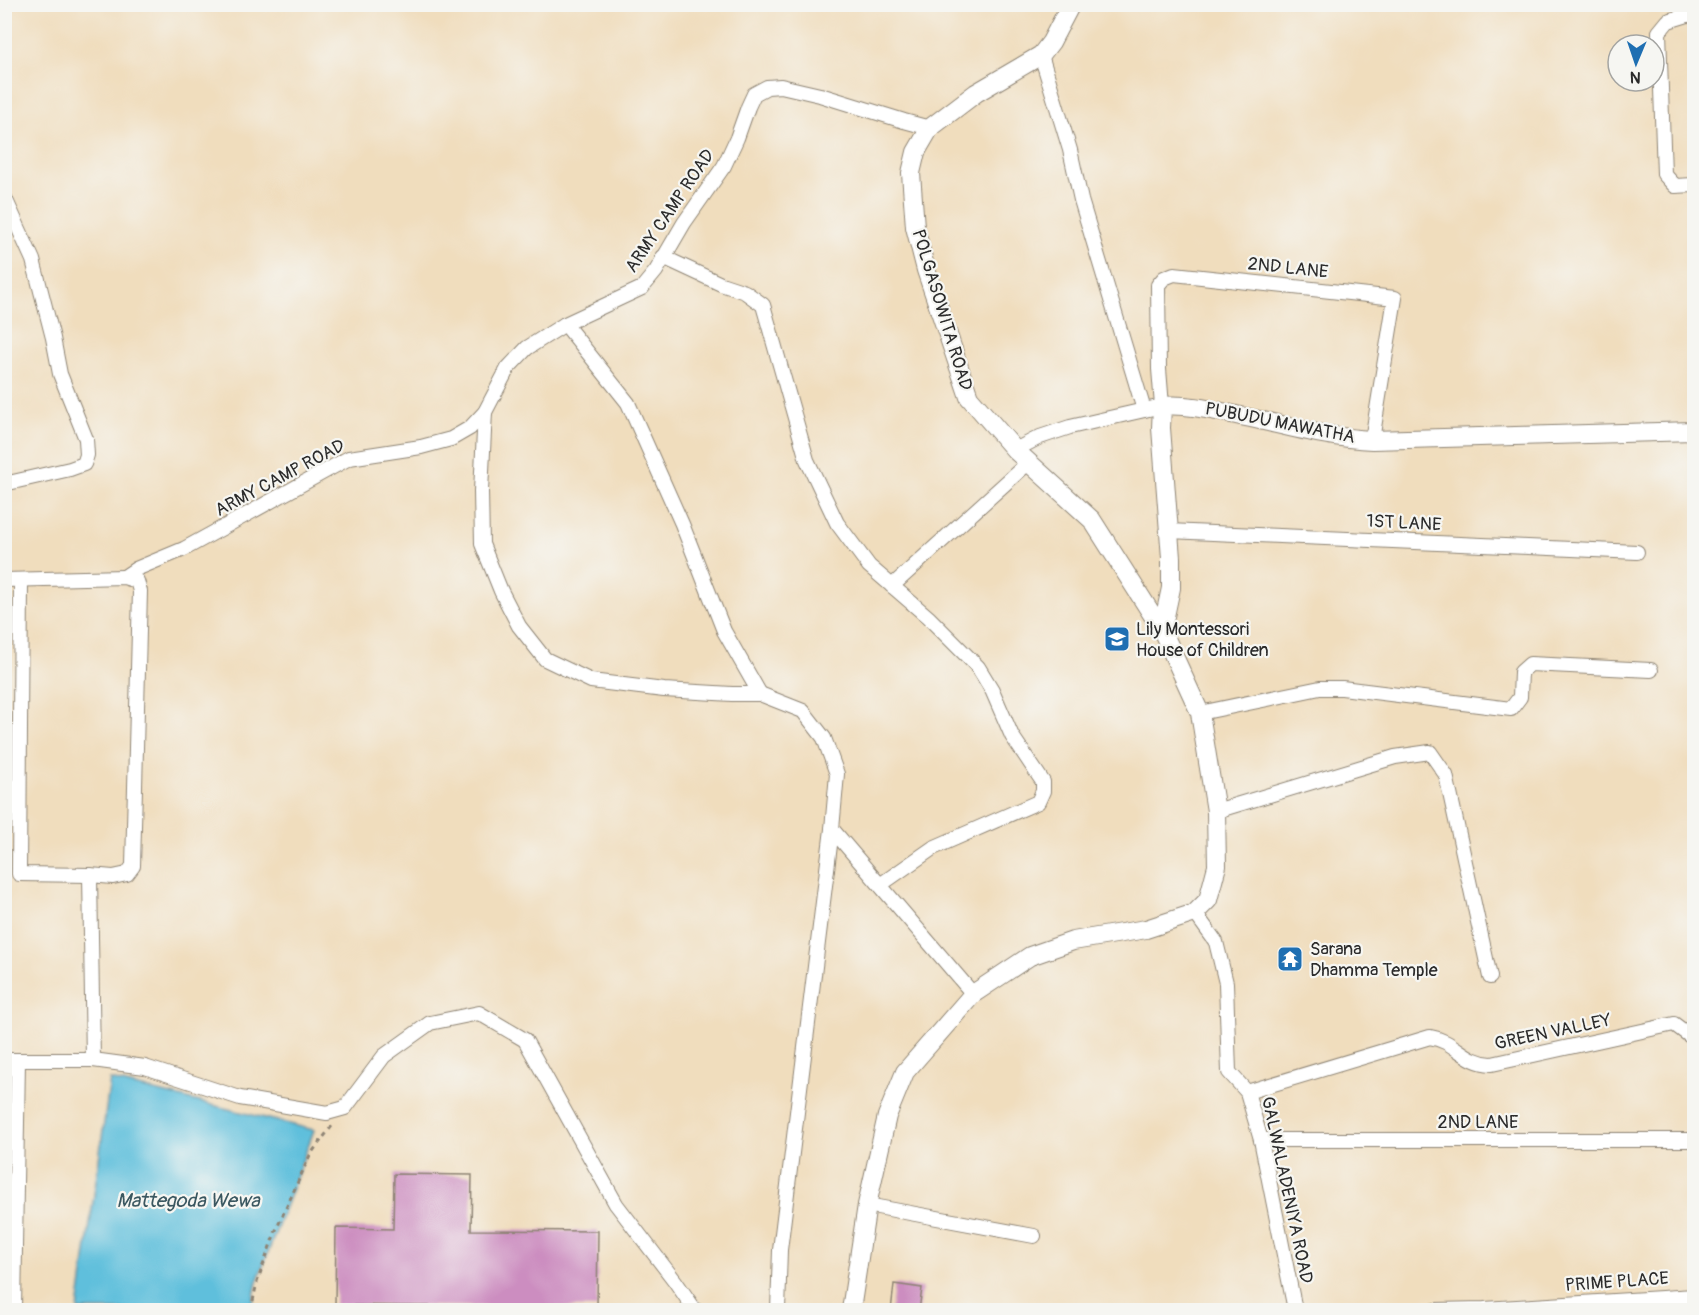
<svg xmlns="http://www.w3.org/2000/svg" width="1699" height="1315" viewBox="0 0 1699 1315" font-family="Pangolin,sans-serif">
<rect width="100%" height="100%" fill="#f6f6f2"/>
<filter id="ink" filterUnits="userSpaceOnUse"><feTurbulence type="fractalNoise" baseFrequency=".0167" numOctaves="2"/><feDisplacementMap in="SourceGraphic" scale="12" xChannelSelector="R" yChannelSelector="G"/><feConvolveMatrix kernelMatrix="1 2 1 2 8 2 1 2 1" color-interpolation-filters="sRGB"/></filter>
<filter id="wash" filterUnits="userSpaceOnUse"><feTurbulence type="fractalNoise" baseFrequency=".008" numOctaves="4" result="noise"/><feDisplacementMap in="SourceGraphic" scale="24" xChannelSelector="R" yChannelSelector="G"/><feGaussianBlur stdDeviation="1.35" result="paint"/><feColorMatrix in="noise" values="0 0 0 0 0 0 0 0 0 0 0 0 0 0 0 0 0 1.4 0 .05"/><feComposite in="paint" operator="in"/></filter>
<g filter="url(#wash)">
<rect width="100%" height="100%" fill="#f0ddbd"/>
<polygon fill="#5ebfdc" stroke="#447584" stroke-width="1.5" points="110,1080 314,1130 257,1282 251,1310 78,1310"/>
<g id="blocks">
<g fill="#cc8dc0">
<polygon points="394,1174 472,1175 471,1230 598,1231 597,1308 335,1305 336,1228 393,1229"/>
<polygon points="894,1284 922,1288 919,1311 891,1311"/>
</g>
</g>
</g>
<g filter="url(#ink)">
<use href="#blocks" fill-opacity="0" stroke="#8e8474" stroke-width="1.5"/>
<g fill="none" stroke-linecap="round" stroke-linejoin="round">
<g stroke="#8e8474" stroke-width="16">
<g id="minor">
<polyline points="1694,13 1668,21 1659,32 1664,174 1675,186 1694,185"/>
<polyline points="1041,55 1070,150 1081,200 1144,410"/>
<polyline points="4,196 33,260 53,338 60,374 86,439 87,455 84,464 70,469 4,484"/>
<polyline points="663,257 721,284 745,292 763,305 807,460 837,523 869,566 928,617 978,667 992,690 1012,736 1043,782 1043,791 1038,802 933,848 880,885"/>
<polyline points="565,324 628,403 682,524 724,631 760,694"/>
<polyline points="485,412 481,491 482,544 501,591 519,626 545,659 591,681 664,690 732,694 760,694 803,711 824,738 837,774 832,829"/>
<polyline points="1015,450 1040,437 1070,427 1162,406 1159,369 1158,285 1164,278 1174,274 1395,298 1372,440"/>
<polyline points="1169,531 1637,552"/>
<polyline points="124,577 136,569 184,549 349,458 421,447 451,439 470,428 485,412 508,368 527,348 565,324 642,288 656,271 684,223 724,166 737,138 748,107 754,94 767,87 781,86 820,95 904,121 930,128"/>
<polyline points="4,580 124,577 137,581 140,591 133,866 127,874 113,877 90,875 93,1060"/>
<polyline points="21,580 19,874 90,875"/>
<polyline points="892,586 1029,462"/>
<polyline points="1200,713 1320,688 1342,688 1511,709 1520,697 1521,672 1530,664 1651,670"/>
<polyline points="1216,811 1395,757 1430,752 1446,775 1490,977"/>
<polyline points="1195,913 1216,942 1226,983 1229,1072 1247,1092 1261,1140 1295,1310"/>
<polyline points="4,1060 93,1060 145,1067 240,1098 327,1113 345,1108 384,1056 430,1023 479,1013 525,1040 616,1204 675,1281 695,1310"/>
<path d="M1247,1092L1430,1037C1456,1041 1464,1063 1492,1064L1674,1024L1694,1039"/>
<polyline points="1261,1140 1694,1140"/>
<polyline points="867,1205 1034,1236"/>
<polyline points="14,1310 18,1060"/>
<polyline points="778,1310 780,1250 832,829 973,994"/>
<polyline points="1435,1310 1484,1309 1694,1296"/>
</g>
</g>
<g stroke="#8e8474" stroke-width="20">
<g id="tertiary">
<path d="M1162,630L1171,588V558L1161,428L1162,406C1186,404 1208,409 1231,414C1278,423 1324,438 1372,440L1694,431"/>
<polyline points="851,1310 867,1205 887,1116 905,1072 973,994 1030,956 1073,941 1146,929 1195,913 1208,900 1217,866 1216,811 1200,713 1162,630 1092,520 1015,450 969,397 926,270 915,227 911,173 916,152 930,128 976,93 1041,55 1051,42 1071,4"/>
</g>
</g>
<polyline stroke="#8e8474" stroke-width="3" stroke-dasharray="4.5 4.5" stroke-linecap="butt" points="251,1310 257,1282 276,1230 310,1155 332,1126"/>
<use href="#minor" stroke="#fff" stroke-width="14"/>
<use href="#tertiary" stroke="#fff" stroke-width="18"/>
</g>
</g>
<defs>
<g id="school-square" transform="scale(1.35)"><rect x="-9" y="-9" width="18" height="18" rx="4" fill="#1f6fb2" stroke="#f6f6f2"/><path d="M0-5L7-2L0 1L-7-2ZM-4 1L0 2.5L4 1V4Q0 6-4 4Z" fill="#fff"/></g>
<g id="temple-square" transform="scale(1.35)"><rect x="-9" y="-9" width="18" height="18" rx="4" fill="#1f6fb2" stroke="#f6f6f2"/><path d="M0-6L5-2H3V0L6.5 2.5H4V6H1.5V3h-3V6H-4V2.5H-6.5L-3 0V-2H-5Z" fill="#fff"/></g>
</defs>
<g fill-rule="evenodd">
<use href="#school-square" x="1117" y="639"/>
<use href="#temple-square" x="1290" y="959"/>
</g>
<g text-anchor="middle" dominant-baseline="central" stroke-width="4.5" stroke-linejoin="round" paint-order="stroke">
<g font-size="18" fill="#2b2b2b" stroke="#f6f6f2">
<text transform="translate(670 211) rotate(-56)">ARMY CAMP ROAD</text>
<text transform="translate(1288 268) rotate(6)">2ND LANE</text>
<text transform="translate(942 310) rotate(73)">POLGASOWITA ROAD</text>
<text transform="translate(1280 423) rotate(11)">PUBUDU MAWATHA</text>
<text transform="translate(280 478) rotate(-28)">ARMY CAMP ROAD</text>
<text transform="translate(1404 523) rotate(3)">1ST LANE</text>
<text transform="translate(1553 1032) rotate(-12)">GREEN VALLEY</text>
<text x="1478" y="1122">2ND LANE</text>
<text transform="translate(1287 1190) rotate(78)">GALWALADENIYA ROAD</text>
<text transform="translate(1617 1282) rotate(-4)">PRIME PLACE</text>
</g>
<g font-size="18" fill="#2b2b2b" stroke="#f6f6f2" text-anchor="start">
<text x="1136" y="629">Lily Montessori<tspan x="1136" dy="21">House of Children</tspan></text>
<text x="1310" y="949">Sarana<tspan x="1310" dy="21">Dhamma Temple</tspan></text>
</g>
<g font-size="20" font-style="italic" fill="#3a5760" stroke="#f6f6f2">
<text x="188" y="1200">Mattegoda Wewa</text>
</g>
</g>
<rect width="1699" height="1315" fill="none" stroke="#f6f6f2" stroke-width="24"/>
<g transform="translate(1636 63) rotate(182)"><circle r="28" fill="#f6f6f2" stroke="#a5a5a2" stroke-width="1.5"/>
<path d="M0-4.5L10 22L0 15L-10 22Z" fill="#1f6fb2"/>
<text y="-9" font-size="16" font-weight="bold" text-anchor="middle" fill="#2b2b2b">N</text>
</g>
</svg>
